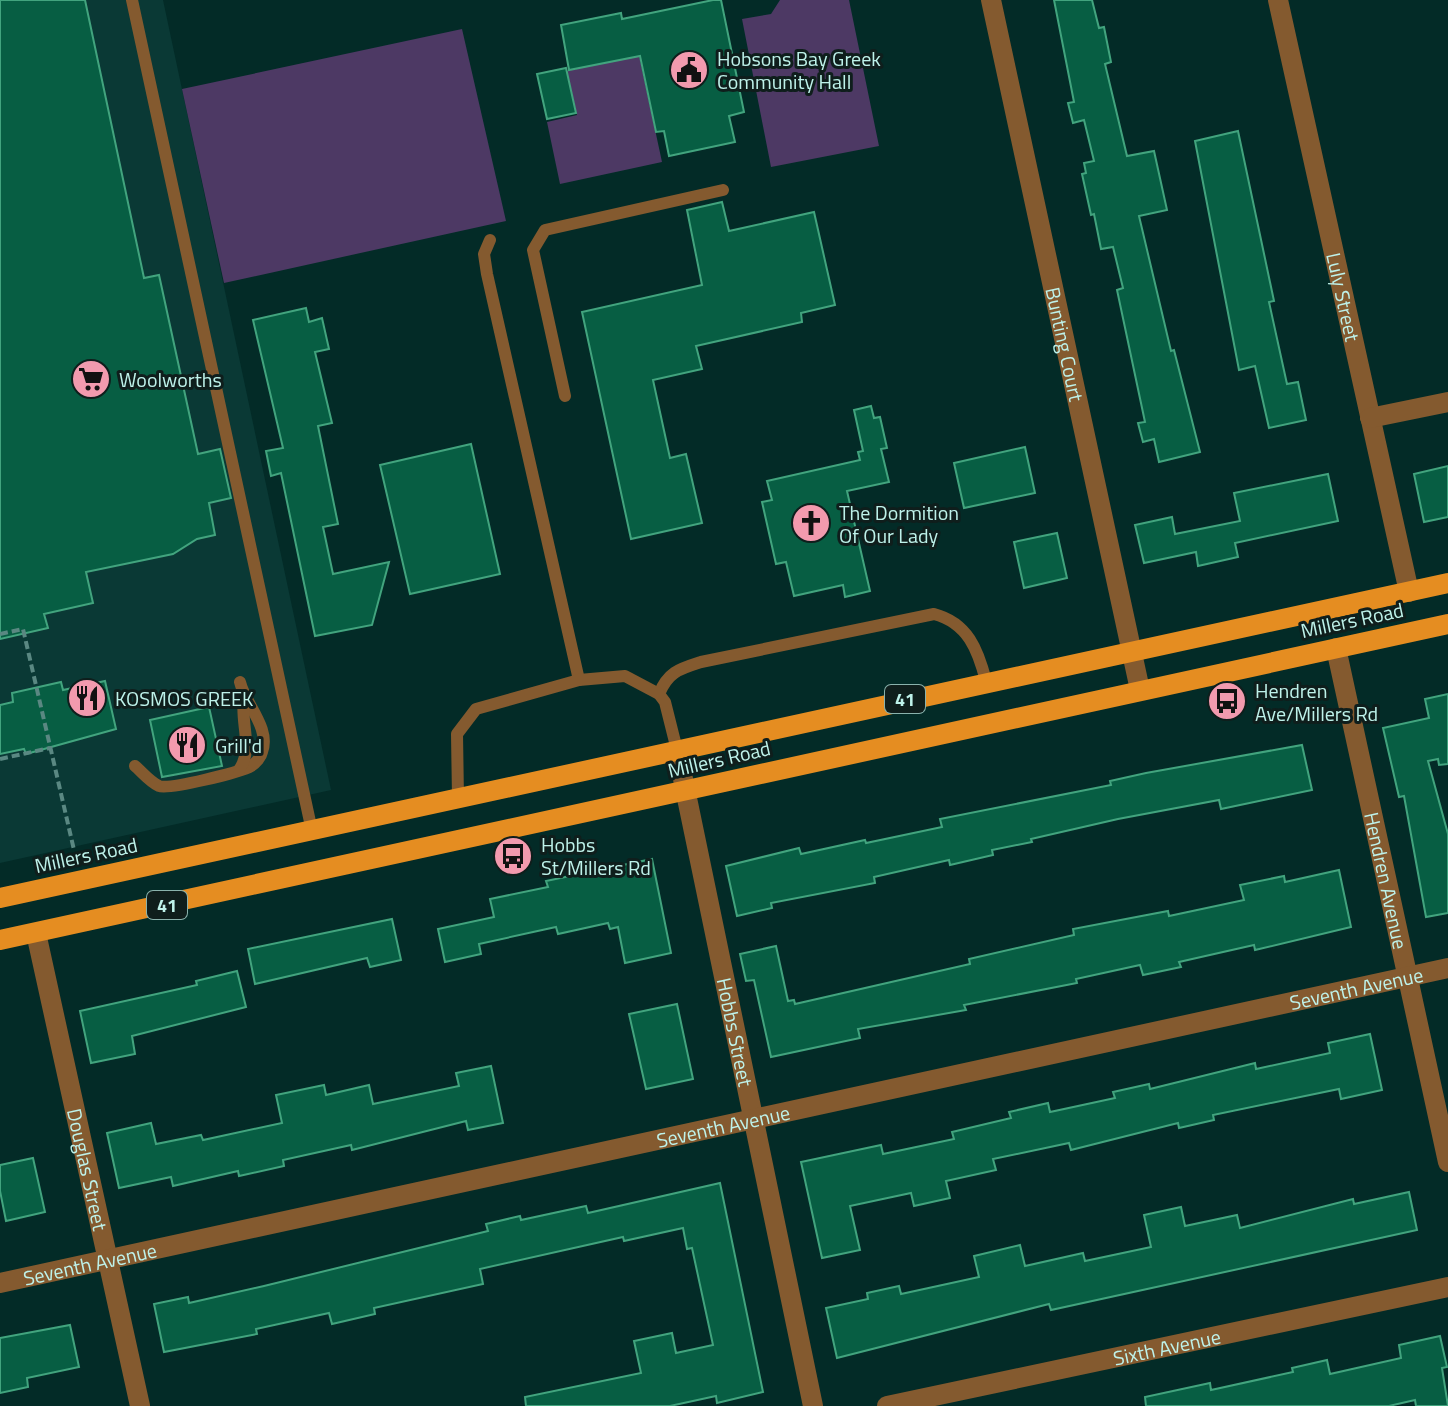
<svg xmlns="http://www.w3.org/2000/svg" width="1448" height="1406" viewBox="0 0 1448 1406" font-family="'Titillium Web',sans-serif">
<rect width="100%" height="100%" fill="#032b27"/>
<polygon fill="#0a3935" points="0,0 163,0 331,790 0,863"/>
<g fill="#4d3964">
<polygon points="780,0 849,0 879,146 771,167 742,19 771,14"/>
<polygon points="462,29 506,221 224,283 182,89"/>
<polygon points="639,55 662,162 560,184 547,122 577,115 567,71"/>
</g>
<g fill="#075e43" stroke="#42a47e" stroke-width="2">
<polygon points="0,0 85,0 144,278 159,275 198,454 220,449 231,498 209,503 215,535 197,539 173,554 86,572 93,603 44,614 48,628 0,639"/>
<polygon points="713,0 721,0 744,112 729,116 735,142 669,156 664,131 656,132 640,56 569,70 561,25 621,13 622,19"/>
<polygon points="1054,0 1092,0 1099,28 1104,27 1111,62 1105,64 1127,156 1154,151 1167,210 1139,216 1171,351 1174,350 1200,452 1159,462 1154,439 1143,442 1138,423 1145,422 1117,290 1123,288 1113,247 1101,249 1094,214 1091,215 1082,174 1086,173 1084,163 1094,161 1084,120 1073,123 1068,103 1074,102"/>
<polygon points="566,68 576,113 547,119 537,74"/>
<polygon points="1238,131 1274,301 1269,302 1287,384 1298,382 1306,420 1269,428 1255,366 1239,370 1195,141"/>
<polygon points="722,202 729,231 814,212 835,305 801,313 802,322 696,346 702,369 653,380 670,458 686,454 702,523 631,539 582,312 702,285 687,210"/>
<polygon points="306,308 309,322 322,318 329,349 315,352 332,423 318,426 338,524 323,527 333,574 389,562 372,625 315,636 281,473 271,476 266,451 283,448 253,320"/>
<polygon points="871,406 874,418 880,417 887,448 881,449 889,482 847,491 870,591 845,597 843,585 794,596 786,562 776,564 762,502 772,500 767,481 860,460 858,452 863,451 854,410"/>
<polygon points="471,444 500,574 410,594 380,465"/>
<polygon points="1025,447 1035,493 964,508 954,463"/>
<polygon points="1448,466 1448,517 1424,522 1414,474"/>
<polygon points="1328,474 1338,521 1235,543 1238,557 1198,566 1196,552 1144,563 1135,525 1172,517 1175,534 1240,521 1234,493"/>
<polygon points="1057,533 1067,578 1024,588 1014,542"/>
<polygon points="105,681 116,729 26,754 24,749 0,754 0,705 13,702 12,693 61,682 63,690"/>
<polygon points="1448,694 1448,764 1439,765 1438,759 1428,761 1448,834 1448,913 1426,917 1404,796 1399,797 1383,728 1429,718 1425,699"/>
<polygon points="209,707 222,766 162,777 150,720"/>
<polygon points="1302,745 1312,790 1221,809 1219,800 1118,819 1031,839 1032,842 992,850 993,855 950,865 949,860 874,877 875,883 771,903 772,908 737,916 726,866 799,848 801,854 865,840 866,843 942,827 940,819 1111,785 1110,781 1146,773"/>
<polygon points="652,859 671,953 625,963 618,927 610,929 608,923 558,934 556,927 479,944 481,954 445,962 438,929 494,917 490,899 548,887 546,881"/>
<polygon points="1339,870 1351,927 1255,950 1254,945 1179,962 1181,967 1143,975 1140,965 1076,979 1077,983 964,1005 966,1010 858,1029 860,1038 771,1057 754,980 746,981 740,954 776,946 788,1001 794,1000 795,1004 970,964 969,959 1074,935 1073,929 1168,911 1169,916 1244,900 1240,885 1284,876 1285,882"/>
<polygon points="392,919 401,960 370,967 367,958 255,984 248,949"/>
<polygon points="237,971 246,1007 132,1036 135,1054 91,1063 80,1011 197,985 196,981"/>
<polygon points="677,1004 693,1079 646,1089 629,1014"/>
<polygon points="1370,1034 1382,1090 1341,1099 1339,1089 1213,1115 1214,1120 1179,1128 1178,1123 1071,1150 1069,1143 993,1159 996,1170 946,1181 950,1198 914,1206 911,1193 850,1206 860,1250 822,1258 801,1162 881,1145 883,1154 954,1139 952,1132 1011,1118 1009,1112 1048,1103 1050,1112 1115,1098 1113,1092 1149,1084 1150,1089 1255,1063 1256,1069 1330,1053 1328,1043"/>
<polygon points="491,1066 503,1123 468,1130 466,1121 352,1150 351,1145 283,1160 284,1166 239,1176 238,1171 173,1186 171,1177 119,1188 107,1133 151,1123 156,1144 201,1135 203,1140 282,1123 276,1095 324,1085 326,1095 369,1085 373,1104 459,1086 456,1073"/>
<polygon points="33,1158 45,1212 6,1221 0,1191 0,1165"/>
<polygon points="720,1183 763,1392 717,1403 716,1396 670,1406 526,1406 525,1397 641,1373 634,1341 672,1333 676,1353 713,1345 692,1248 687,1249 683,1228 624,1241 623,1237 480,1269 483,1284 374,1308 375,1314 332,1324 329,1313 256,1329 257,1334 164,1352 154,1304 188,1297 189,1303 264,1286 488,1231 486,1224 520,1216 521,1220 586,1206 588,1213"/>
<polygon points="1409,1192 1417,1230 1051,1310 1049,1304 837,1358 826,1308 868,1299 867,1293 899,1286 901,1294 979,1277 974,1256 1020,1245 1025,1266 1083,1253 1085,1261 1151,1247 1144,1215 1181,1207 1185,1226 1237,1215 1240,1228 1353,1199 1354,1204"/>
<polygon points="70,1325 79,1367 27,1378 28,1387 0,1393 0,1338"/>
<polygon points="1440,1336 1447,1367 1442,1368 1448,1406 1416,1406 1415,1400 1389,1406 1146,1406 1145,1397 1210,1383 1211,1390 1293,1372 1292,1368 1327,1360 1330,1374 1401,1358 1399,1345"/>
</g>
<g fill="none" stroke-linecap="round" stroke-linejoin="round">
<g stroke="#5a8882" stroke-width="4" stroke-dasharray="8 4" stroke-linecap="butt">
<polyline points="0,634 23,629 74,850"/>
<polyline points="0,759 50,748"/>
</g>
<g stroke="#845a2f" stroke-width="12">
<polyline points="132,0 312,831"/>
<polyline points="490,240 484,254 487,274 579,680"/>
<polyline points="565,396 533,250 545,230 723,190"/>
<path d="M659,694C668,672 679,669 701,662L934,614C968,623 978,650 986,681"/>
<path d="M135,766C142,772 150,782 159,786C169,790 241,772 251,766C256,763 261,757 262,752C271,728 245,704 240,682"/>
<path d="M239,770C254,749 240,723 244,698"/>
<polyline points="458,798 457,734 476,709 579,680 625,676 659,694 665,702 677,750"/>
</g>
<g stroke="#845a2f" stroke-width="20">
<path id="s1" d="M991,0L1140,690"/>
<path id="s2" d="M1278,0L1409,592"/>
<polyline points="1370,418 1448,402"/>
<path id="s3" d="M1336,648L1448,1162"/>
<path id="s4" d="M677,750L813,1406"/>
<path id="s5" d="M36,933L140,1406"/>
<path id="s6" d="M0,1283L1448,968"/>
<path id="s7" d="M887,1406L1448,1287"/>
</g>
<g stroke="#e58d21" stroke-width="20">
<polyline points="0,898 1448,583"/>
<polyline points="0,940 1448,624"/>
</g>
</g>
<defs>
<g id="civic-disc" transform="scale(2)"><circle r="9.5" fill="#f29aae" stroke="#0f1e1c"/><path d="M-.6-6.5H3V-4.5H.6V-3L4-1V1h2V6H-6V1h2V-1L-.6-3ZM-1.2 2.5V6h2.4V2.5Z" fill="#111"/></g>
<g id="supermarket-disc" transform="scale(2)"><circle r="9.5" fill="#f29aae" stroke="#0f1e1c"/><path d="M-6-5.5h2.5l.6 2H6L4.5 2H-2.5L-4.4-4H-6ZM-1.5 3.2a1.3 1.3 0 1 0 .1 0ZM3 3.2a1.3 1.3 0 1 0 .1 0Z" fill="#111"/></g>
<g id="church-disc" transform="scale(2)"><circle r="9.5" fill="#f29aae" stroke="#0f1e1c"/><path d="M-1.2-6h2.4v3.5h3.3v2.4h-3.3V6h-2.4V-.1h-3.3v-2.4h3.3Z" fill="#111"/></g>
<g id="restaurant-disc" transform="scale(2)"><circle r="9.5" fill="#f29aae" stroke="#0f1e1c"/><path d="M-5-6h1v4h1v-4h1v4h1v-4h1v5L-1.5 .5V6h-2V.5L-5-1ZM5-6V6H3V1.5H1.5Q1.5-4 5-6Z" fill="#111"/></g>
<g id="bus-disc" transform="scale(2)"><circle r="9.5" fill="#f29aae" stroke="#0f1e1c"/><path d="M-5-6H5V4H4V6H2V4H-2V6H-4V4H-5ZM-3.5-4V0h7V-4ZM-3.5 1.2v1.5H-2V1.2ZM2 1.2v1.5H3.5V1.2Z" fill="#111"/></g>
</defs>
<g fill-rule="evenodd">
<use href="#civic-disc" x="689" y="70"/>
<use href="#supermarket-disc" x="91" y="379"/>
<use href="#church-disc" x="811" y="523"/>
<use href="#restaurant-disc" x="87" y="698"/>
<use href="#bus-disc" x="1227" y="701"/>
<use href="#restaurant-disc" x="187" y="745"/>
<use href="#bus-disc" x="513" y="856"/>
</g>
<g text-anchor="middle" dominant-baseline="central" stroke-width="6" stroke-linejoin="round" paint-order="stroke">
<g fill="#0f1e1c" stroke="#8ab2ac" stroke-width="2">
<rect x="885" y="685" width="40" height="28" rx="6"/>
<rect x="147" y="891" width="40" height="28" rx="6"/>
</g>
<g font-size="18" font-weight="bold" fill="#bef2ea">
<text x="905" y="699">41</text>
<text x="167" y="905">41</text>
</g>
<g font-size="20" fill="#bef2ea" stroke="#0f1e1c" text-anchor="start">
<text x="717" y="58">Hobsons Bay Greek<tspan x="717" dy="23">Community Hall</tspan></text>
<text x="119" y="379">Woolworths</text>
<text x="839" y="512">The Dormition<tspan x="839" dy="23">Of Our Lady</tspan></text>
<text x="1255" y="690">Hendren<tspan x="1255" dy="23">Ave/Millers Rd</tspan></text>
<text x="115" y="698">KOSMOS GREEK</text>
<text x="215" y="745">Grill'd</text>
<text x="541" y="844">Hobbs<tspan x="541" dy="23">St/Millers Rd</tspan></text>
</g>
<g font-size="20" fill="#bef2ea" stroke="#0f1e1c">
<text stroke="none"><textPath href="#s2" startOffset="304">Luly Street</textPath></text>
<text stroke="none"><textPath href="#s1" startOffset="352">Bunting Court</textPath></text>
<text transform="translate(1352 620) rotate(-12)">Millers Road</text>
<text transform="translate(719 759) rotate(-13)">Millers Road</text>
<text transform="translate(86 855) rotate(-12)">Millers Road</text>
<text stroke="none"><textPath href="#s3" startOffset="238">Hendren Avenue</textPath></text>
<text stroke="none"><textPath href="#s6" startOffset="1388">Seventh Avenue</textPath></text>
<text stroke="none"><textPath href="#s4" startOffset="288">Hobbs Street</textPath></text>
<text stroke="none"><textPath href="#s6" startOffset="740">Seventh Avenue</textPath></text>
<text stroke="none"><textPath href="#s5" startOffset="242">Douglas Street</textPath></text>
<text stroke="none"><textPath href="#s6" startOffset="92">Seventh Avenue</textPath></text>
<text stroke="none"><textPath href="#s7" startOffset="286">Sixth Avenue</textPath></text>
</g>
</g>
</svg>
